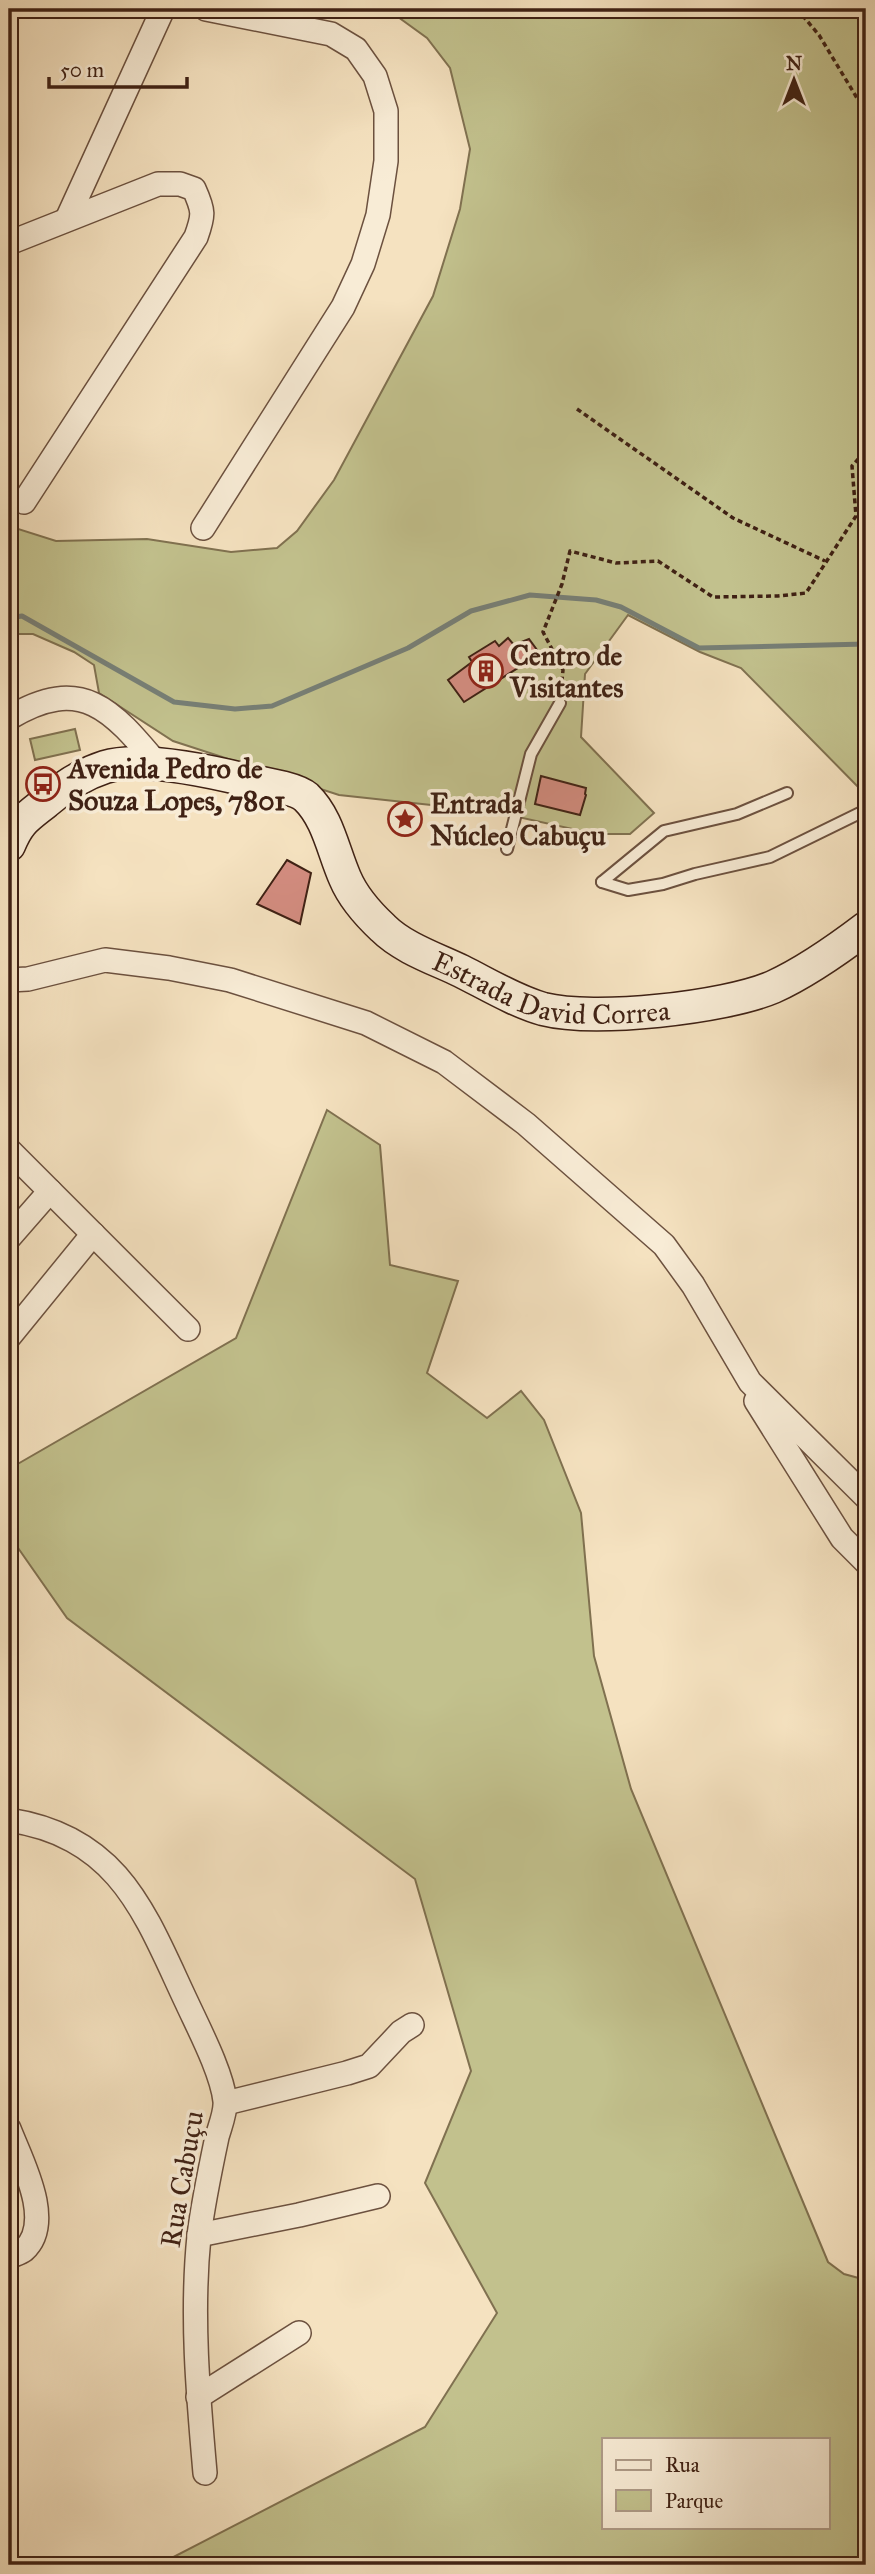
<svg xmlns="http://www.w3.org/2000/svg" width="875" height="2574" viewBox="0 0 875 2574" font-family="'IM FELL Great Primer',serif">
<rect width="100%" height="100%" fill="#f5e2c0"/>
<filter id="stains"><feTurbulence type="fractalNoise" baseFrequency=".00286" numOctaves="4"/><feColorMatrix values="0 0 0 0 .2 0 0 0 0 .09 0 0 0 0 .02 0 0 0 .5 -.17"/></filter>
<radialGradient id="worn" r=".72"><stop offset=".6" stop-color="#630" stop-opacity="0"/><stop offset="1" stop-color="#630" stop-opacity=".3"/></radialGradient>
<g fill="#c2c18d" stroke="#807150" stroke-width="2" fill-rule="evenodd">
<polygon points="387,9 866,9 866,795 741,668 700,652 628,615 585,674 581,737 654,813 630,834 595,834 496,812 339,795 173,741 99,693 94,665 74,652 33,634 9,634 9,526 56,541 147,539 231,552 277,548 297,531 334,480 433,296 460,209 470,149 450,68 427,38"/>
<polygon points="75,729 80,750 35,760 30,739"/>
<path d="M327,1110L380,1145L390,1265L458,1281L427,1373L487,1418L521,1391L544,1420L581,1513L594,1656L631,1789L828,2262L844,2274L866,2280V2565H158L425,2427L497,2313L425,2183L471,2071L415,1879L67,1618L9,1535V1469L236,1338ZM604,2439H828V2527H604Z"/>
</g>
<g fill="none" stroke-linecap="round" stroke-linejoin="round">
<polyline stroke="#777f76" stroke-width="5" points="9,618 22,616 174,702 235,709 272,706 408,648 471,611 530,595 596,600 621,607 699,648 866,644"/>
</g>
<g fill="#d48d81" stroke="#3f2114" stroke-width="2">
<polygon points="508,638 514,645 529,639 540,654 464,702 448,680 472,662 469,657 495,641 499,646"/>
<polygon points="541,776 586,788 585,794 586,795 580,815 535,804"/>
<polygon points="287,860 311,873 300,924 257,904"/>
</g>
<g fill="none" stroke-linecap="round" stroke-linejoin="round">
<g stroke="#6c513f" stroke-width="14">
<g id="lane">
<polyline points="507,849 531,754 560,703"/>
<polyline points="602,882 628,890 663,884 695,874 770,857 866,810"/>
<polyline points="602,882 664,831 737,814 787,793"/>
</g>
</g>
<g stroke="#6c513f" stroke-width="26">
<g id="street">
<polyline points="68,217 163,9"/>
<path d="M9,243L158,184H180L194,189C204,211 204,215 196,237L24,502"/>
<polyline points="203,528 343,307 363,264 378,215 386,161 386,111 375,76 356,49 331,34 206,9"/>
<path d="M9,718C82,674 112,710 158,765"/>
<polyline points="9,980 28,979 105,960 169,968 230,980 366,1023 444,1062 526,1124 664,1245 693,1285 750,1382 866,1497"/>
<polyline points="9,1150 188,1329"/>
<polyline points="9,1238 50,1191"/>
<polyline points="9,1337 93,1234"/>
<polyline points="756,1401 842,1538 866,1562"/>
<path d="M9,1820C120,1837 145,1914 187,2003C199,2029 222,2073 225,2101C226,2112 220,2126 217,2137C210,2170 203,2203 199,2236C191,2315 198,2394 205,2473"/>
<polyline points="226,2103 347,2073 369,2066 401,2032 412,2025"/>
<path d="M9,2129C21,2160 55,2222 24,2250C20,2253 13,2255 9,2257"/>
<polyline points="199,2235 299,2215 378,2196"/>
<polyline points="198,2397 299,2333"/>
</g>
</g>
<g stroke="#3f2114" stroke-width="35">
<g id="secondary">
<path id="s1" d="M9,845C19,821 26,818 46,802C63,787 83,774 105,767C141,756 209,771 246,780C261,783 296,788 306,797C328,818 333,851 345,878C353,897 368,914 383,928C403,948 436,959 461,971C487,984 515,1001 543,1009C594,1022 724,1008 773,987C806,972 837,950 866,928"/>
</g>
</g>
<g stroke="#3f2114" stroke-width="3.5" stroke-dasharray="5 3.5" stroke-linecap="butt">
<polyline points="797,9 819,35 866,113"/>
<polyline points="866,155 860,198 866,230"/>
<polyline points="577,409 733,518 825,561"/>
<polyline points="561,690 563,670 543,632 562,584 570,551 616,563 658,561 713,597 778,596 806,593 856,516 852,466 866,450"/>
</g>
<use href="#lane" stroke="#f8ecd6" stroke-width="10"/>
<use href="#street" stroke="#f8ecd6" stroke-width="23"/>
<use href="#secondary" stroke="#f8ecd6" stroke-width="32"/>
</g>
<defs>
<g id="building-ring" transform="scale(1.75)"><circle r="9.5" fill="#f8ecd6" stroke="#8f2418" stroke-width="1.5"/><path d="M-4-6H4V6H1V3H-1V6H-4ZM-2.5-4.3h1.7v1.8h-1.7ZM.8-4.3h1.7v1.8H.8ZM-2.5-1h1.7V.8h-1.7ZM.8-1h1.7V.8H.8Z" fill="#8f2418"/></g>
<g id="bus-ring" transform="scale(1.75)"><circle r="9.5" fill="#f8ecd6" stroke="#8f2418" stroke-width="1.5"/><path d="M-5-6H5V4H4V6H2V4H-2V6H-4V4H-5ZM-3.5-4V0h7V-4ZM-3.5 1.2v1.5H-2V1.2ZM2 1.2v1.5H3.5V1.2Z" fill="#8f2418"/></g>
<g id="sight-ring" transform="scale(1.75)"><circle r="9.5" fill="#f8ecd6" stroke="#8f2418" stroke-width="1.5"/><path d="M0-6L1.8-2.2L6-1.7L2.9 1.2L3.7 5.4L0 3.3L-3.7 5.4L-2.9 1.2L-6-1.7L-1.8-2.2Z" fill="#8f2418"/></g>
</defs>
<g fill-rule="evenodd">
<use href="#building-ring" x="486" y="671"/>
<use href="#bus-ring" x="43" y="784"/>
<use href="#sight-ring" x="405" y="819"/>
</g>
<g text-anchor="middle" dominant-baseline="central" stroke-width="7" stroke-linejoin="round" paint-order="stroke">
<g font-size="28" font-weight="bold" fill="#3f2114" stroke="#f8ecd6" text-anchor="start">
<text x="510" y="655">Centro de<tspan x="510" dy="32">Visitantes</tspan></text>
<text x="68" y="768">Avenida Pedro de<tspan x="68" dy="32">Souza Lopes, 7801</tspan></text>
<text x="430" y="803">Entrada<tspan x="430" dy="32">Núcleo Cabuçu</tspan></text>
</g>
<g font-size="28" fill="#3f2114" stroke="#f8ecd6">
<text stroke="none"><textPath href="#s1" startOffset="670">Estrada David Correa</textPath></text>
<text transform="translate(182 2179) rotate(-80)">Rua Cabuçu</text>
</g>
</g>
<rect width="875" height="2574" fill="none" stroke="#f5e2c0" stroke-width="35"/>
<rect x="10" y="10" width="854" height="2553" fill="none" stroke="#3f2114" stroke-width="3.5"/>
<rect x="18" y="18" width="840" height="2539" fill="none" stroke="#3f2114" stroke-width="2"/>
<rect x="602" y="2438" width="228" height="91" fill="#f8ecd6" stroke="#ae9b88" stroke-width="2"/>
<rect x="616" y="2460" width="35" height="10" fill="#f8ecd6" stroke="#ae9b88" stroke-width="2"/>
<text x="665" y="2472" font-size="21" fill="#3f2114">Rua</text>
<rect x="616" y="2490" width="35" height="21" fill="#c2c18d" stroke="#ae9b88" stroke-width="2"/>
<text x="665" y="2508" font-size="21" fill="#3f2114">Parque</text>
<g transform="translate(794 80)" stroke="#f8ecd6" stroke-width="5" paint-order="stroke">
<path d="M0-5L12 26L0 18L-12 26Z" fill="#3f2114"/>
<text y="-10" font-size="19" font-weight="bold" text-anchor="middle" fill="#3f2114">N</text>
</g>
<path d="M49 77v10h138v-10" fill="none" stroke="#3f2114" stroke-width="3.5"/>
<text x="60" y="77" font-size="21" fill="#3f2114" stroke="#f8ecd6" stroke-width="5" paint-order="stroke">50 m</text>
<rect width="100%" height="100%" filter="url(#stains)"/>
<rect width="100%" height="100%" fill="url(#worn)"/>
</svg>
